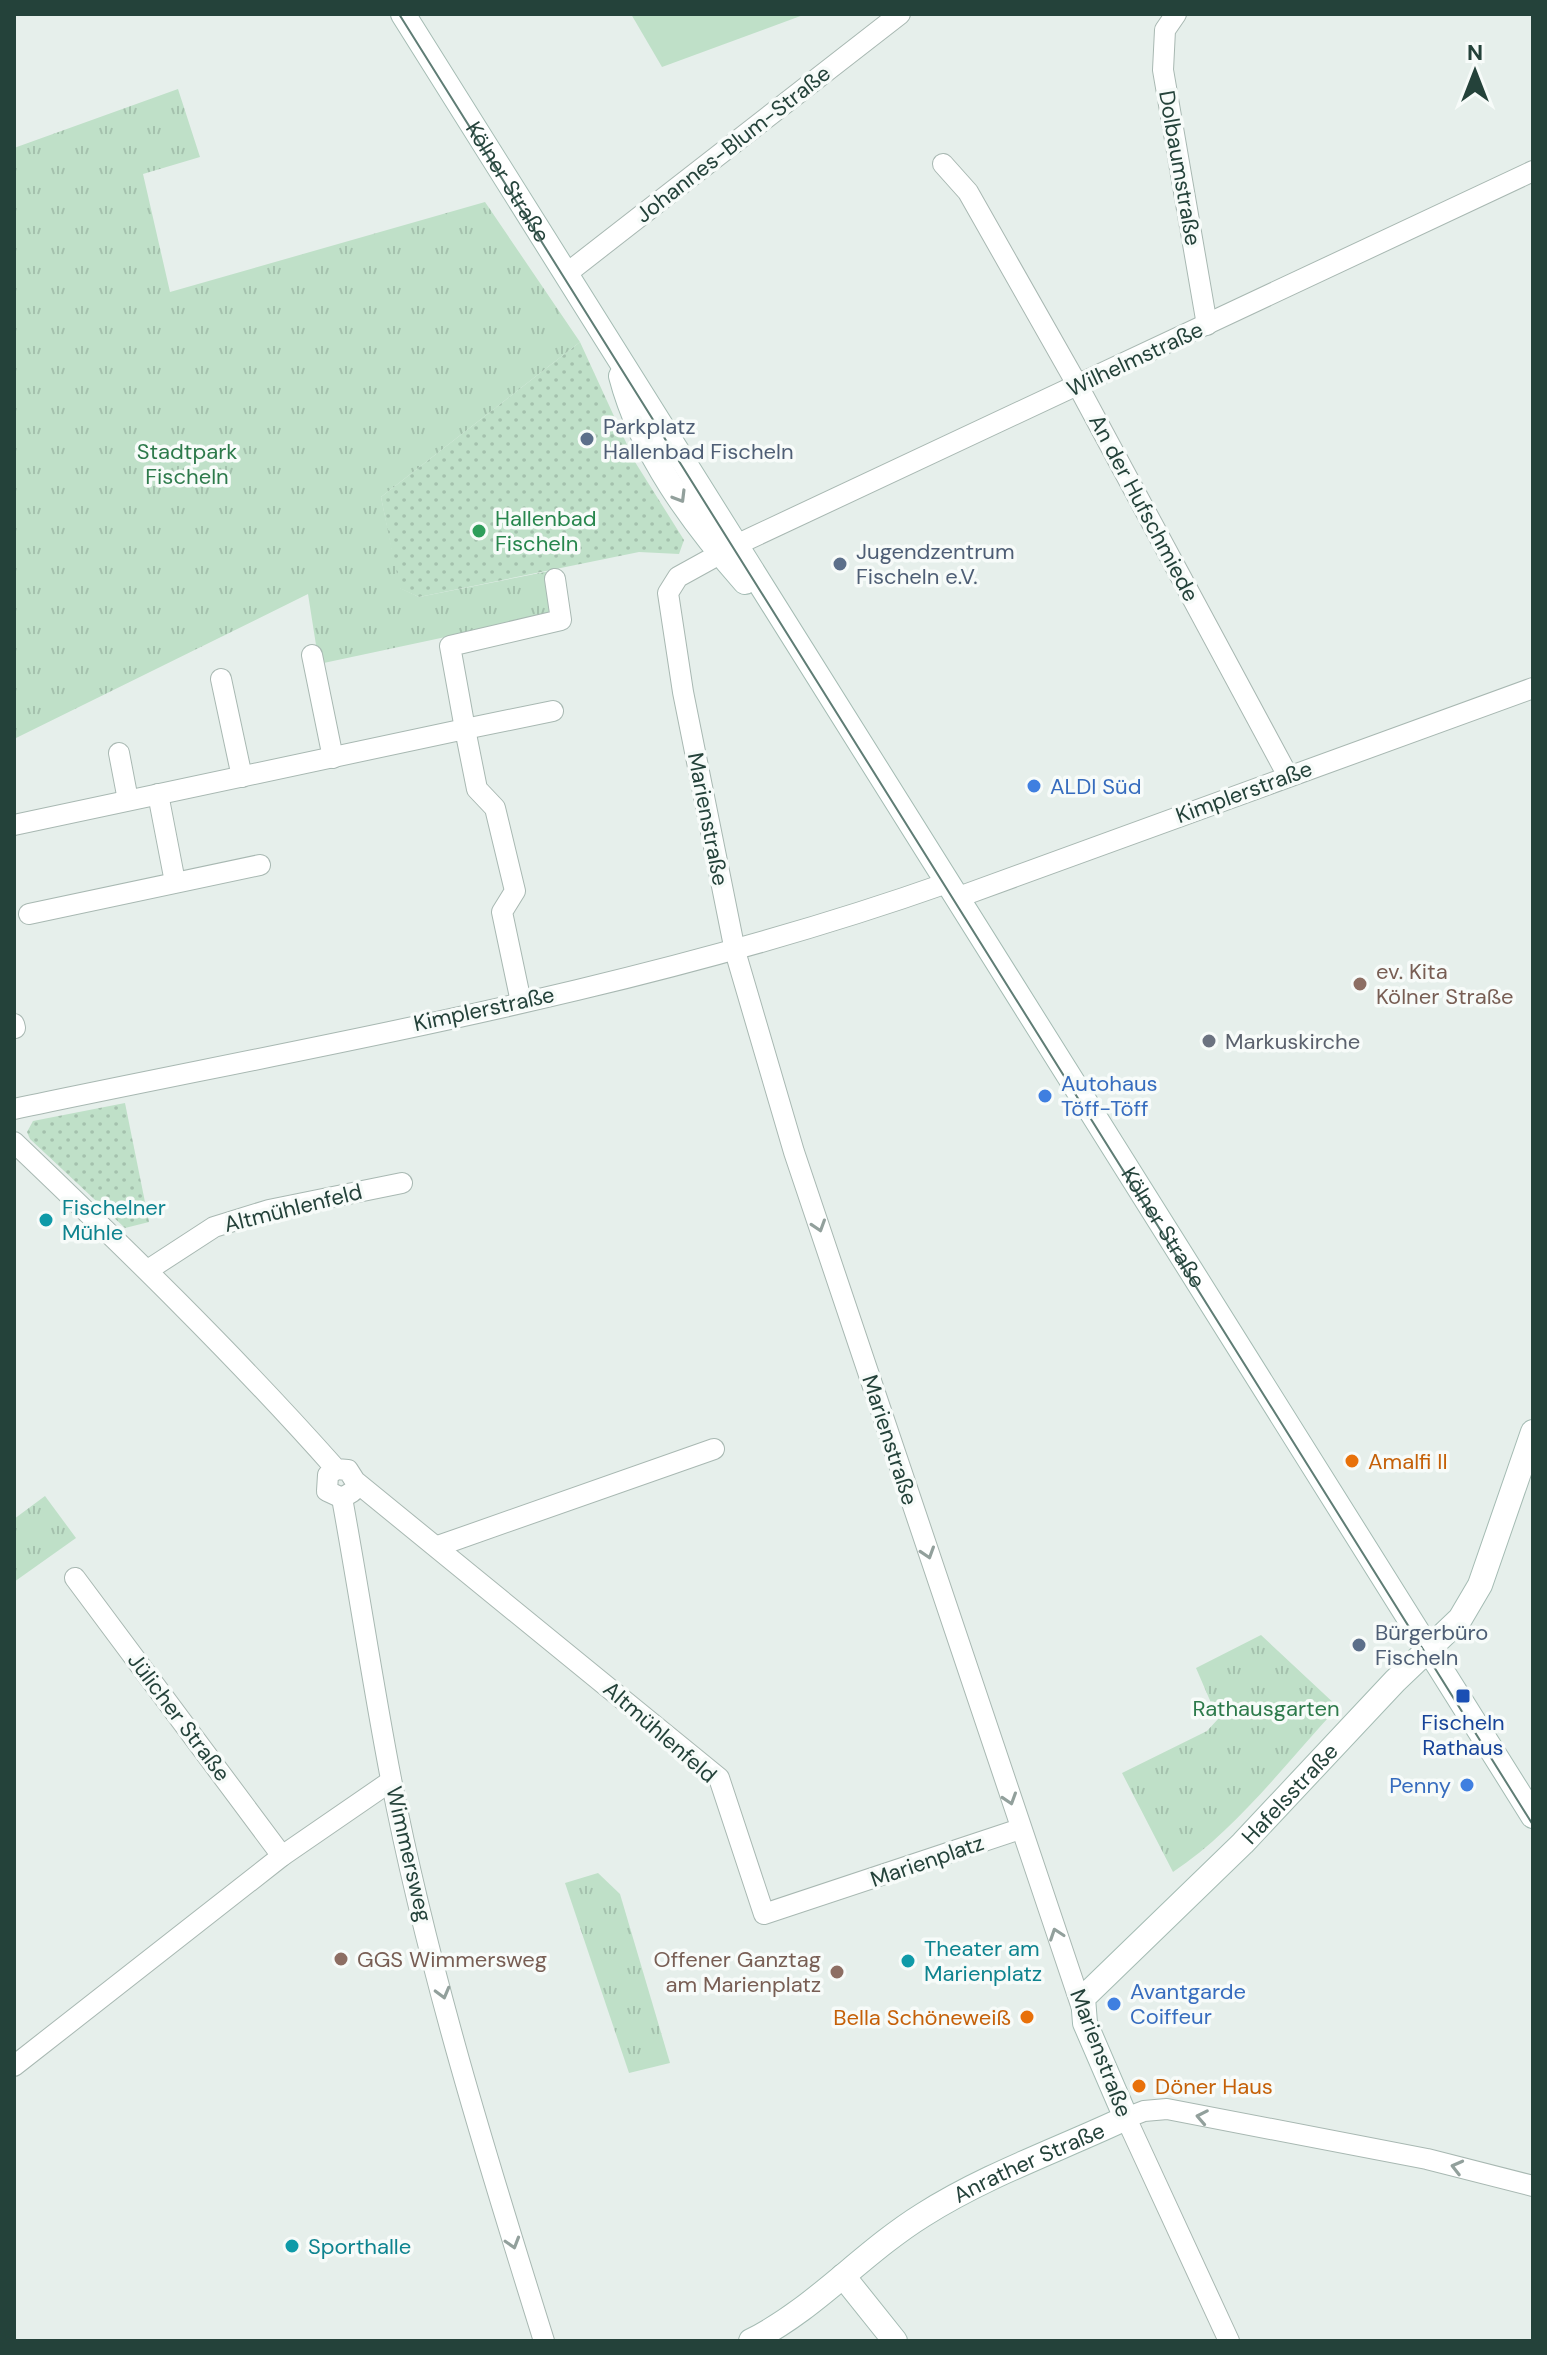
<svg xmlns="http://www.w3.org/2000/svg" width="1547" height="2355" viewBox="0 0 1547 2355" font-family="'DM Sans',sans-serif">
<defs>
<pattern id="grass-dots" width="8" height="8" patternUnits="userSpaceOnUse" patternTransform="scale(2)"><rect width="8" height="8" fill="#bfe0c8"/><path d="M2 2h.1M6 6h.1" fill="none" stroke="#a4c1ad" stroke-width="1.8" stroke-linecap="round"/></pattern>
<pattern id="park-tufts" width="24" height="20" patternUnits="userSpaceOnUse" patternTransform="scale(2)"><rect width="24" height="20" fill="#bfe0c8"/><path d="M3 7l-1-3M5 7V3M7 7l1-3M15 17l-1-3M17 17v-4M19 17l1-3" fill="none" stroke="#a4c1ad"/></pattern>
</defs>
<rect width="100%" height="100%" fill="#e6efeb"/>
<g fill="url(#grass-dots)">
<polygon points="580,342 635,462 684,540 679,554 639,552 419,597 399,588 381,497"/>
<polygon points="125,1103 149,1222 125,1228 30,1139 27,1132 33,1121"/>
</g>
<g fill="url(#park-tufts)">
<polygon points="178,89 200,157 143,174 170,292 485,202 580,342 381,497 400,588 419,597 550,571 553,614 319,664 308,594 14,739 14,148"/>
<polygon points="45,1496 76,1538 14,1582 14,1519"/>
<path d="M1261,1635L1338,1707C1286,1763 1236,1830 1173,1872L1122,1773L1207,1731L1218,1719L1196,1668Z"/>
<polygon points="598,1873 620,1894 670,2063 629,2073 565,1883"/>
</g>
<polygon fill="#bfe0c8" points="631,14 806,14 662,67"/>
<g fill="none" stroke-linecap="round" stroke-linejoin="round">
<g stroke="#a8b8b2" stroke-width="22">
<g id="street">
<polyline points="1176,14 1165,30 1163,70 1207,325"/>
<polyline points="943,164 968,192 1078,386 1288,776"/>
<polyline points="566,274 900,14"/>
<polyline points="312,655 333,758"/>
<polyline points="221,679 242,777"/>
<polyline points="553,711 465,729 450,646 561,620 555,579"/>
<polyline points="119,753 128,800"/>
<polyline points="158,794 175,882"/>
<polyline points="14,825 465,729 477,789 495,808 515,891 502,912 521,1002"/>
<polyline points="956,898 1533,688"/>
<polyline points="29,914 260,865"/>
<polyline points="14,1024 15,1028"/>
<path d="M14,1109C327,1043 645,990 947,883"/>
<path d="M14,1142C125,1248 234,1354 336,1469L348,1470L355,1481L719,1778L764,1914L1020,1829"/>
<polyline points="148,1270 214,1227 269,1210 402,1183"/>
<polyline points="336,1469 328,1475 327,1491 342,1498 352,1492"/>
<path d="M342,1498C359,1591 373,1686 391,1779C428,1969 486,2156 544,2341"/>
<polyline points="438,1546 714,1449"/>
<polyline points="75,1578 282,1856"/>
<polyline points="1082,2008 794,1152 735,951 683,692 668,593 678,577 736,545 1533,171"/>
<polyline points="14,2066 282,1856 391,1781"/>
<polyline points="1229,2341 1126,2118 1144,2111 1167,2109 1427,2159 1533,2186"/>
</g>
</g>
<g stroke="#a4bbb3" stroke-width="26">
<g id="secondary">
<path id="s1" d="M403,14L1533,1816"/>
<path d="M621,376C641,453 693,523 745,582"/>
<polyline points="843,2276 895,2341"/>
<path id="s2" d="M751,2341C815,2309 862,2253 923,2215C986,2175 1058,2150 1126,2118L1085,2023L1083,1998L1243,1843L1395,1681L1460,1619L1480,1585L1533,1432"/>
</g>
</g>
<use href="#street" stroke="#fff" stroke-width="20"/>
<use href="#secondary" stroke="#fff" stroke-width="24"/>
<polyline stroke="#5f7d75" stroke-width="2" points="399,14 1533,1825"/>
</g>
<defs><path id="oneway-chevron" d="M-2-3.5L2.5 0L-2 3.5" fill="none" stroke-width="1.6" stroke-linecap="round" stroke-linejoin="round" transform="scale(2)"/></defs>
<g stroke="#92a09c">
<use href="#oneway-chevron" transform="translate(680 497) rotate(59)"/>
<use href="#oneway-chevron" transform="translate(819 1226) rotate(72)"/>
<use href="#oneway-chevron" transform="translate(928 1553) rotate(72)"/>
<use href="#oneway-chevron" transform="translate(1010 1799) rotate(72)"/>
<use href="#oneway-chevron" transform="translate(1056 1934) rotate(-109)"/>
<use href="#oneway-chevron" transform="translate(443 1993) rotate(75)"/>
<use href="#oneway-chevron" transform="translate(1202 2117) rotate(-169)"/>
<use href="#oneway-chevron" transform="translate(1457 2167) rotate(-166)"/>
<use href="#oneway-chevron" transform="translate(513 2243) rotate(73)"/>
</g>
<g fill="#5c6f8a" stroke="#f7fbf9" stroke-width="3">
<circle cx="587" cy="439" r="8"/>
<circle cx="840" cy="564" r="8"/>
<circle cx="1359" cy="1645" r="8"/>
</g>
<circle fill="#2e9e5b" stroke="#f7fbf9" stroke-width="3" cx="479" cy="531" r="8"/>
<g fill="#3f7fe0" stroke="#f7fbf9" stroke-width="3">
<circle cx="1034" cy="786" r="8"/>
<circle cx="1045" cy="1096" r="8"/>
<circle cx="1467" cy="1785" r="8"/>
<circle cx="1114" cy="2004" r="8"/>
</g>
<g fill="#8d6e63" stroke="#f7fbf9" stroke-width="3">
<circle cx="1360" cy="984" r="8"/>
<circle cx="341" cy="1959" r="8"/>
<circle cx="837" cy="1972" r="8"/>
</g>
<circle fill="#6b7280" stroke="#f7fbf9" stroke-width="3" cx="1209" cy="1041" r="8"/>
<g fill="#0f9aa8" stroke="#f7fbf9" stroke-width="3">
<circle cx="46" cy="1220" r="8"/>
<circle cx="908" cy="1961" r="8"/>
<circle cx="292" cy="2246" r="8"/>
</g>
<g fill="#e8710a" stroke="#f7fbf9" stroke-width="3">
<circle cx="1352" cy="1461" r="8"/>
<circle cx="1027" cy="2017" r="8"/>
<circle cx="1139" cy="2086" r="8"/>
</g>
<rect fill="#1a4fb4" stroke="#f7fbf9" stroke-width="3" x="1455" y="1688" width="16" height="16" rx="4"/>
<g text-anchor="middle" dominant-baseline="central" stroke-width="7" stroke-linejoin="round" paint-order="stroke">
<g font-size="22" fill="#24423a" stroke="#f7fbf9">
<text transform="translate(733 144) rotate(-38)">Johannes-Blum-Straße</text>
<text transform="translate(1180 168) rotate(80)">Dolbaumstraße</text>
<text stroke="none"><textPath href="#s1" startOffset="198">Kölner Straße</textPath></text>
<text transform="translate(1135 359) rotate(-25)">Wilhelmstraße</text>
<text transform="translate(1144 508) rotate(62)">An der Hufschmiede</text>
<text transform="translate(1244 792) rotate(-20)">Kimplerstraße</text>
<text transform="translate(708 819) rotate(79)">Marienstraße</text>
<text transform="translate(484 1009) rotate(-12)">Kimplerstraße</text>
<text transform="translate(293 1208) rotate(-14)">Altmühlenfeld</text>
<text stroke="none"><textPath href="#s1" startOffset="1432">Kölner Straße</textPath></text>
<text transform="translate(890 1440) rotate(72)">Marienstraße</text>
<text transform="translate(179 1717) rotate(53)">Jülicher Straße</text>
<text transform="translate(660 1732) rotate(41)">Altmühlenfeld</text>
<text stroke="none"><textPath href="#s2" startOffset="858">Hafelsstraße</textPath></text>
<text transform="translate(409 1854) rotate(77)">Wimmersweg</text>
<text transform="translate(927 1861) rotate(-19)">Marienplatz</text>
<text transform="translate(1101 2053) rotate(69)">Marienstraße</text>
<text stroke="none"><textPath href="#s2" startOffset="332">Anrather Straße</textPath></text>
</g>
<g font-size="22" fill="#4e5e75" stroke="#f7fbf9" text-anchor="start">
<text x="603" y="426">Parkplatz<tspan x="603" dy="25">Hallenbad Fischeln</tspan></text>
<text x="856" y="551">Jugendzentrum<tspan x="856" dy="25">Fischeln e.V.</tspan></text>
<text x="1375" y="1632">Bürgerbüro<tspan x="1375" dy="25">Fischeln</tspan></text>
</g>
<g font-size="22" fill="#2d7a4b" stroke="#f7fbf9">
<text x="187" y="451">Stadtpark<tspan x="187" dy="25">Fischeln</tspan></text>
<text x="1266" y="1708">Rathausgarten</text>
</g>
<g font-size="22" fill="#27864d" stroke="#f7fbf9" text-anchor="start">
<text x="495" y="518">Hallenbad<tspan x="495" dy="25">Fischeln</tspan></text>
</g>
<g font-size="22" fill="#366cbe" stroke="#f7fbf9" text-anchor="start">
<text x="1050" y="786">ALDI Süd</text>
<text x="1061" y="1083">Autohaus<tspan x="1061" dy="25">Töff-Töff</tspan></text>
<text x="1451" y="1785" text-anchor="end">Penny</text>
<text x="1130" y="1991">Avantgarde<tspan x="1130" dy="25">Coiffeur</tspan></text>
</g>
<g font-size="22" fill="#785e54" stroke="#f7fbf9" text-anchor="start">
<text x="1376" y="971">ev. Kita<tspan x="1376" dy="25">Kölner Straße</tspan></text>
<text x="357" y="1959">GGS Wimmersweg</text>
<text x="821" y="1959" text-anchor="end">Offener Ganztag<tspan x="821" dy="25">am Marienplatz</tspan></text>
</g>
<g font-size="22" fill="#5b616d" stroke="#f7fbf9" text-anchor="start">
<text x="1225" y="1041">Markuskirche</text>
</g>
<g font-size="22" fill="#0d838f" stroke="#f7fbf9" text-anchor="start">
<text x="62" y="1207">Fischelner<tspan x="62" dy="25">Mühle</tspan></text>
<text x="924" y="1948">Theater am<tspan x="924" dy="25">Marienplatz</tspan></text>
<text x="308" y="2246">Sporthalle</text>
</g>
<g font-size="22" fill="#c56008" stroke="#f7fbf9" text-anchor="start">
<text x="1368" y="1461">Amalfi II</text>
<text x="1011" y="2017" text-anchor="end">Bella Schöneweiß</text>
<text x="1155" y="2086">Döner Haus</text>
</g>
<g font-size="22" fill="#164399" stroke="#f7fbf9">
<text x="1463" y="1722">Fischeln<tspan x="1463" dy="25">Rathaus</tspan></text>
</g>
</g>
<rect width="1547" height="2355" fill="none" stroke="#24423a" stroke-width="32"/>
<g transform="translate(1475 72)" stroke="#f7fbf9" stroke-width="6" paint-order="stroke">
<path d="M0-6L14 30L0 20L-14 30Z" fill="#24423a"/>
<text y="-12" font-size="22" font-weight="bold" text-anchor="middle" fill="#24423a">N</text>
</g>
</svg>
